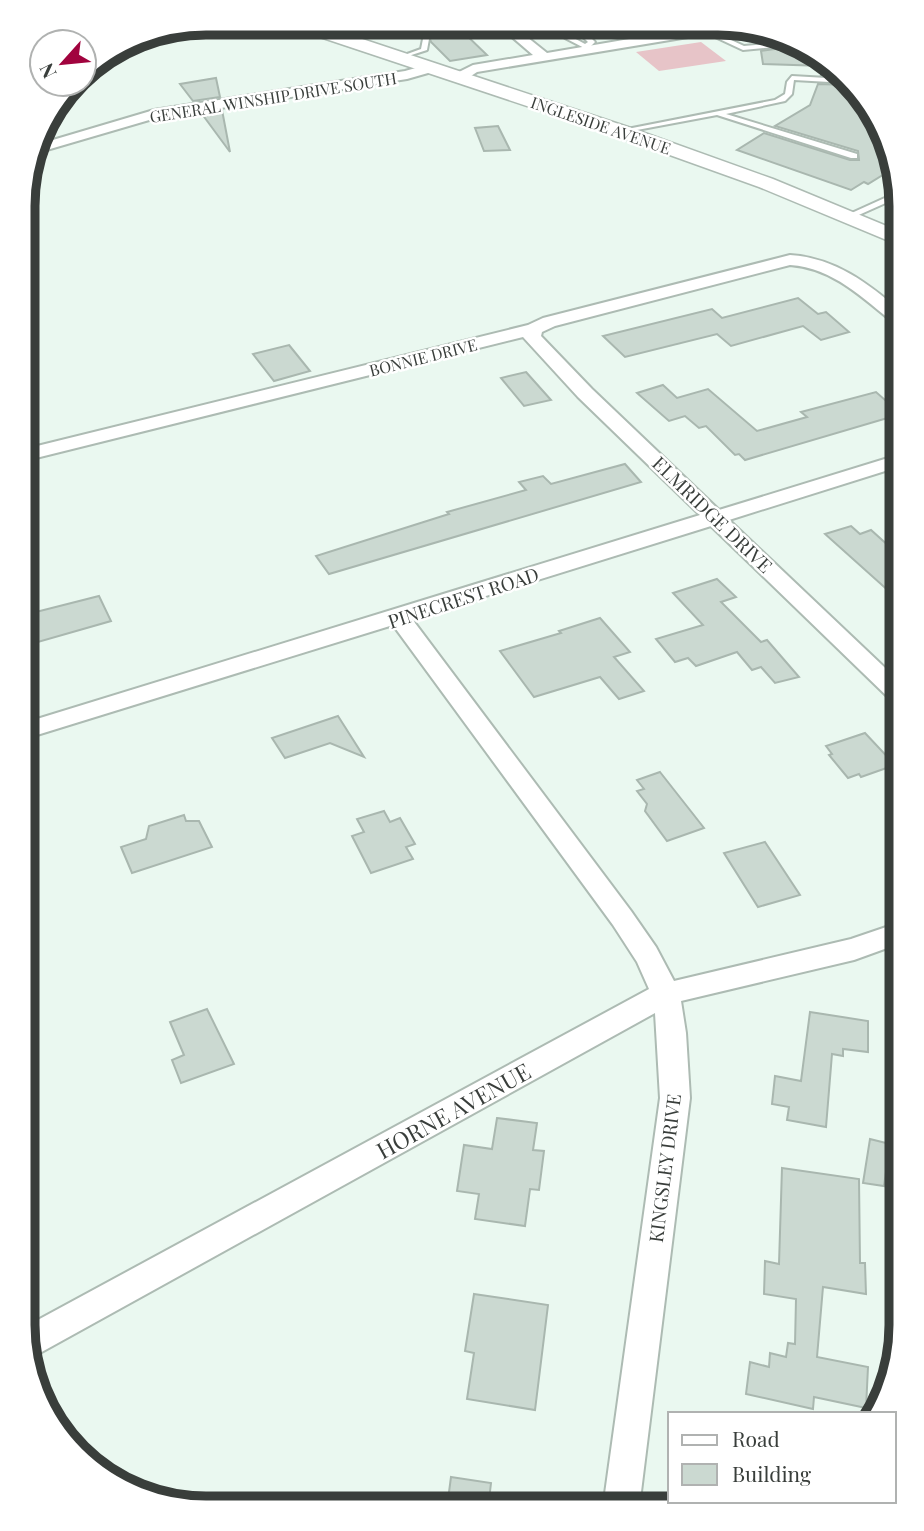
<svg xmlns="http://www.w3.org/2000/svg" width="924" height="1531" viewBox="0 0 924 1531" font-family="'Playfair Display',serif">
<rect width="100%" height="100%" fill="#eaf8f0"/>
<polygon fill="#e7c4c8" points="701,42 726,61 659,71 636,52"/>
<g fill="#cbd9d1" stroke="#a9b7af" stroke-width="2">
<polygon points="459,28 487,55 450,61 431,42 428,33"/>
<polygon points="798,46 830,61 842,76 821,75 824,66 763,64 761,51"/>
<polygon points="216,78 220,97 193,101 180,84"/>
<polygon points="818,84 848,85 887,136 894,168 868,184 864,182 851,190 737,150 764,133 850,160 859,160 858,151 775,126 810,105"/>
<polygon points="222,110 230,152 202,114"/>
<polygon points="498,126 510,150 484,151 475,128"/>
<polygon points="798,298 818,314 826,312 849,332 821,340 803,326 731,346 717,334 625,357 603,336 712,309 722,318"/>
<polygon points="289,345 310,371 274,381 253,354"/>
<polygon points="526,372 551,400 524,406 501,378"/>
<polygon points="663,385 677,398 708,389 757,431 807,417 801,412 876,392 901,414 745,460 739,454 735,455 706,426 699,428 685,416 669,421 637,393"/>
<polygon points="625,464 641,482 329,574 316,556 449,514 447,512 526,490 519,482 543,476 551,484"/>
<polygon points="851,526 860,534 871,530 901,557 901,602 825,534"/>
<polygon points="717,579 736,597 721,602 761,642 767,640 799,677 775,683 761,667 752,670 737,652 696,666 688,658 675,662 656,639 703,625 673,593"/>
<polygon points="99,596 111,621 24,646 24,615"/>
<polygon points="600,618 630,652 614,657 644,691 619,699 600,677 534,697 500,651 561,633 559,631"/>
<polygon points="338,716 364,757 330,743 285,758 272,738"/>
<polygon points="865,733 895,765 861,777 859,774 848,778 829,755 832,754 826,746"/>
<polygon points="660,772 704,828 667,841 645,811 647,804 637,791 644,789 637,780"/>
<polygon points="384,811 390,822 400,818 415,844 406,847 413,859 371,873 352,836 364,832 357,819"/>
<polygon points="184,815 186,821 199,821 212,847 132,873 121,847 146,839 149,826"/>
<polygon points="765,842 800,895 758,907 724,853"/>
<polygon points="207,1009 234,1064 181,1083 172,1060 184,1055 170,1022"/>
<polygon points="810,1012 868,1021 868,1052 843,1049 843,1056 832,1054 826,1127 787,1120 789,1107 772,1104 775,1076 801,1081"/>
<polygon points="497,1118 537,1123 533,1150 544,1151 539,1190 530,1189 525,1226 475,1219 479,1194 457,1191 464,1145 492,1149"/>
<polygon points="870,1139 890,1144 884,1186 863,1183"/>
<polygon points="782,1168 859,1179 860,1263 865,1263 866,1294 823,1287 817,1357 868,1367 866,1408 814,1397 813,1409 746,1394 750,1362 769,1367 770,1353 786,1357 788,1343 795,1344 796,1299 764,1294 765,1261 779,1264"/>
<polygon points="474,1294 548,1305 535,1410 467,1399 474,1353 465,1351"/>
<polygon points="451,1477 491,1483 488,1508 447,1507"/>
</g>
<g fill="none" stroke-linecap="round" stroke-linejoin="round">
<g stroke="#adbbb3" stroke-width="4">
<g id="service">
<polygon points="419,24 427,24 422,28 429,39 427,50 399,59 399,57 421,49 423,39 415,27"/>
<path d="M557,25C572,25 585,31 595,42L590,47L595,50L590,51L565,38L563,28ZM570,31L581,35L588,42L585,44L570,36Z"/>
<polygon points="688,31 716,33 744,46 789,42 796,45 743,50 713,36 686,34 686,32"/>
<polygon points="792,76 844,79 847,83 794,80 792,94 785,101 726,114 857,154 857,158 851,158 717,115 621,133 617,131 775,100 785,94 787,82"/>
<polygon points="898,192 899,197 852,218 845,216"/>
</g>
</g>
<g stroke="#adbbb3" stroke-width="4">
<g id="minor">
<polygon points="498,25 512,25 547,53 688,29 695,33 688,37 477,72 465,80 455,80 455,74 473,65 533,55"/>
<polygon points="430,64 437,68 435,71 407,79 156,118 33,154 36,145 154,110 405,71"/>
<path d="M790,255C836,258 867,283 901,311V325L895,324C863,298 833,268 790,265L555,326L542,332L541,336L592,389L719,510L901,454V466L729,520L901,683V704L893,702L711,526L412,619L631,911L656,947L674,981L851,939L901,922V943L854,960L681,1001L686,1033L690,1098L639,1508H603L660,1098L655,1013L29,1359L23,1328L649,989L637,962L613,925L393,625L24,739V723L700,515L578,397L523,337L36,458L26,452L29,448L528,325L543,318Z"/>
</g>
</g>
<g stroke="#adbbb3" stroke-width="3">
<polygon id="tertiary" points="288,23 314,23 628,127 773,179 901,232 901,246 759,187 614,135 290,27"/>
</g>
<use href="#service" fill="#fff" fill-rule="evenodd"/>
<use href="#minor" fill="#fff" fill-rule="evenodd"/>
<use href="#tertiary" fill="#fff" fill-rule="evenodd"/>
</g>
<g text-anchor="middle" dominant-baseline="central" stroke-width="5" stroke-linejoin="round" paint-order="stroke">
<g font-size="16" fill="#393e3b" stroke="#fff">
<text transform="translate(273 97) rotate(-9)">GENERAL WINSHIP DRIVE SOUTH</text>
<text transform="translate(601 125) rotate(19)">INGLESIDE AVENUE</text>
<text transform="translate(423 357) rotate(-14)">BONNIE DRIVE</text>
</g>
<g font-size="19" fill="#393e3b" stroke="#fff">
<text transform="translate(713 514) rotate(44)">ELMRIDGE DRIVE</text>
<text transform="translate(463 597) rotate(-18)">PINECREST ROAD</text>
<text transform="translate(664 1168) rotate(-83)">KINGSLEY DRIVE</text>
</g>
<g font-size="23" fill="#393e3b" stroke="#fff">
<text transform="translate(453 1110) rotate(-29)">HORNE AVENUE</text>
</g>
</g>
<path d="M0 0H924V1531H0ZM206 35H718A171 171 0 0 1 889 206V1325A171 171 0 0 1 718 1496H206A171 171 0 0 1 35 1325V206A171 171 0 0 1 206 35Z" fill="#fff" fill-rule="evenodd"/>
<path fill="none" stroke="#393e3b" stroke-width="9" d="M206 35H718A171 171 0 0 1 889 206V1325A171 171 0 0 1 718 1496H206A171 171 0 0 1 35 1325V206A171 171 0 0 1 206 35Z"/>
<rect x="668" y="1412" width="228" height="91" fill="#ffffff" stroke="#b0b2b1" stroke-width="2"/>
<rect x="682" y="1435" width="35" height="10" fill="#ffffff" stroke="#b0b2b1" stroke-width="2"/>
<text x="732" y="1447" font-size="21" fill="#393e3b">Road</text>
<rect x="682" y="1464" width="35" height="21" fill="#cbd9d1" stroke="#b0b2b1" stroke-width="2"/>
<text x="732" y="1482" font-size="21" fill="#393e3b">Building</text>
<g transform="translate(63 63) rotate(243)"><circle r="33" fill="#ffffff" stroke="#b0b2b1" stroke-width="2"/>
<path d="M0-5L12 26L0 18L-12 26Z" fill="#a1033e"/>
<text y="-10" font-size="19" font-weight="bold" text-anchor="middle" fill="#393e3b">N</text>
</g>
</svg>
